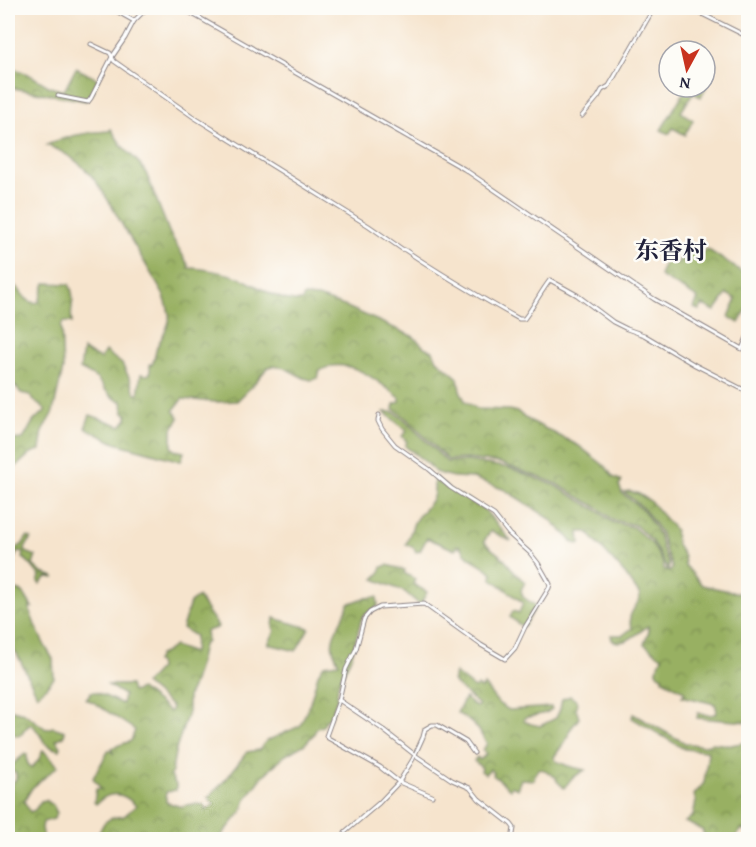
<svg xmlns="http://www.w3.org/2000/svg" width="756" height="847" viewBox="0 0 756 847" font-family="'Gentium Book Plus','Noto Serif SC',serif">
<defs>
<pattern id="forest-crowns" width="20" height="18" patternUnits="userSpaceOnUse" patternTransform="scale(1.5)"><rect width="20" height="18" fill="#98b062"/><path d="M2 6a3 3 0 1 1 6 0M12 15a3 3 0 1 1 6 0" fill="none" stroke="#7c8f52"/></pattern>
</defs>
<rect width="100%" height="100%" fill="#fdfcf7"/>
<filter id="ink" filterUnits="userSpaceOnUse"><feTurbulence type="fractalNoise" baseFrequency=".0167" numOctaves="2"/><feDisplacementMap in="SourceGraphic" scale="12" xChannelSelector="R" yChannelSelector="G"/><feConvolveMatrix kernelMatrix="1 2 1 2 8 2 1 2 1" color-interpolation-filters="sRGB"/></filter>
<filter id="wash" filterUnits="userSpaceOnUse"><feTurbulence type="fractalNoise" baseFrequency=".008" numOctaves="4" result="noise"/><feDisplacementMap in="SourceGraphic" scale="24" xChannelSelector="R" yChannelSelector="G"/><feGaussianBlur stdDeviation="1.35" result="paint"/><feColorMatrix in="noise" values="0 0 0 0 0 0 0 0 0 0 0 0 0 0 0 0 0 1.4 0 .05"/><feComposite in="paint" operator="in"/></filter>
<g filter="url(#wash)">
<rect width="100%" height="100%" fill="#f6e4cd"/>
<g fill="url(#forest-crowns)" stroke="#5d694e" stroke-width="1.5">
<polygon points="705,58 716,64 708,75 711,78 701,97 693,93 681,112 693,120 685,135 673,128 669,134 661,130 687,87 697,89 699,87 705,87"/>
<polygon points="8,66 30,75 50,87 64,91 76,68 98,79 93,92 86,101 8,87"/>
<path d="M111,129L122,146L140,164L146,173L170,234L189,266L188,268C201,268 228,273 240,278C259,286 280,303 302,301L304,296L318,297L347,307L414,337L424,347L433,351L437,360L458,378L460,390L465,401L477,409L509,410L518,412L525,418L579,446L606,467L613,477L622,481L619,485L622,493L644,511L659,534L663,551L669,564L668,570L652,541L635,525L613,520L598,508L555,483L500,463L467,459L448,460L407,419L393,409L394,404L400,402V398C380,383 347,353 320,371L318,378L311,380L304,378L285,368L273,366L268,367L253,385L237,401L216,402L182,399L174,410L179,418L172,430V447L175,450L184,452L181,461L115,443L85,428L90,415L121,426L127,419V414L123,412L122,401C109,399 105,388 97,379C92,375 85,372 80,369L83,350L100,359L105,351L122,364L131,381L135,393L138,395L141,374L146,375L150,374V364L152,365C155,359 155,353 157,347C169,322 174,324 164,296C151,273 137,250 124,228C102,190 91,162 47,145C66,136 87,132 109,131Z"/>
<polygon points="691,245 701,253 707,249 748,276 748,307 739,323 729,317 736,299 727,294 715,311 703,305 699,310 694,308 698,298 660,276 665,262 668,259 674,264 678,262"/>
<path d="M45,283L69,284C77,299 69,308 72,323L69,322H63L61,327L63,369L53,412L43,430L40,450L31,453L8,474V442L9,440L23,439C30,429 32,418 44,413L45,409L32,399L30,395L21,393L8,377V285L18,288C23,296 29,305 39,302Z"/>
<path d="M384,412H393L405,420L447,462L468,461L509,468L554,485L597,510L612,522L633,527L652,544L662,561L664,569L669,572L672,569L671,563L665,550L661,533L645,510L624,492L629,491L639,494L650,501L675,530L676,543L684,557L685,565L702,585L748,595V722L697,718L698,713L708,715L716,714L717,711L715,704L682,696L685,693L684,691L663,680V676L656,672L662,657L644,644L649,631L648,626C637,633 625,647 612,640L611,635H623L632,628C625,611 638,610 640,595L625,574L587,532H579L580,544L574,543L549,518L505,490L473,478L453,477L435,472L428,464L405,446L407,442L402,436L407,431Z"/>
<path d="M435,477L448,489L484,509L511,541L491,531L484,541C489,548 495,551 502,557C510,565 515,575 525,582L521,590L523,597L536,606L525,626L520,625L510,617L513,611L519,613L523,603L491,578L492,573C483,563 467,560 462,548L458,546L455,550L427,538L420,551L416,552L414,548L406,544C410,536 412,526 415,521C420,512 430,506 433,497C435,491 433,484 435,477Z"/>
<path d="M27,537L31,538L25,549L26,552L36,556L33,565L42,573L52,576L55,578L47,577L40,584L38,582L40,576C34,570 30,562 23,558L24,553L18,551L13,562L16,564H11L10,565L8,564V539L14,542L13,546L16,548L22,545Z"/>
<polygon points="387,565 405,570 404,573 415,579 413,584 427,592 420,605 405,592 374,579 379,574 382,567"/>
<path d="M8,585L12,589L23,592L32,607L30,606V612L35,625L45,646L53,659L54,678C47,685 46,689 37,695L17,654L11,646L8,647Z"/>
<path d="M198,597L218,626L217,628L206,631L207,641L203,645C201,656 194,688 188,695V712L175,753L171,776L176,785V790L166,792V802L182,807C189,803 196,804 205,805V810L215,805L208,798L227,778L247,752L259,750L266,741L300,726L310,703L318,674L324,665L339,663C337,659 334,654 333,649C329,634 346,619 348,604L364,598L377,597L378,606L364,615L361,620L352,655L338,684L337,699L330,718L326,720L323,726L317,728L313,735L305,744L284,756L263,776L246,799L242,811L219,839H95L104,823L111,818L124,816L136,806C124,792 109,790 96,804L94,802L96,789H101L93,778L109,750L114,754L111,748L131,741L135,730L93,702L86,699L91,692H96L122,704L124,695L108,685H130L132,692L141,689L170,712L172,707L145,684L159,669L158,663L156,662L159,655L166,652L174,646L194,653L195,636L182,628L190,603Z"/>
<polygon points="274,618 309,628 296,651 268,644 275,631 273,627"/>
<path d="M455,673L474,688L477,686L482,689L484,685L499,704L509,710L551,707L552,709L546,713L524,718V721L531,724L540,726L556,718L560,709L562,699L570,696L577,701L576,709L579,718L569,731V736L554,757L556,761L568,766L585,770L572,778L564,788L557,781L555,776H553L545,770L539,769L535,774L534,780L521,779L517,789L512,786L510,789L493,775L494,773L490,769L485,774L481,771L482,768L474,761L477,757L480,760L486,754L482,750L487,744C478,728 473,722 457,713L465,698L476,707L479,705L455,684L453,681Z"/>
<path d="M8,709L24,713L46,729L53,727L65,731L64,736L56,740L61,747L60,750C40,746 44,735 31,724L25,729L22,734L18,736L8,732Z"/>
<path d="M633,714L685,743L704,746L712,743L731,745L748,742V835V832L742,829C735,842 721,840 708,839L703,833V830L685,822L693,816L696,801L694,795L704,783L708,753L706,751L684,749L632,718Z"/>
<polygon points="43,750 58,766 32,788 24,801 30,812 35,810 41,801 46,800 53,805 57,813 56,813 54,819 43,822 42,828 44,839 8,839 8,789 16,779 16,773 10,771 13,764 25,754 27,755 27,762 31,768 38,761"/>
</g>
</g>
<g filter="url(#ink)">
<g fill="none" stroke-linecap="round" stroke-linejoin="round">
<g stroke="#8c8384" stroke-width="5">
<g id="minor">
<polyline points="111,8 134,21 147,8"/>
<polyline points="182,8 464,169 654,299 742,349 748,335"/>
<polyline points="690,8 748,37"/>
<path d="M91,44L110,53L114,61L195,118L369,226L402,249L405,250C442,275 480,297 519,319H524C534,306 540,293 550,280L577,295L613,322L627,329L644,335L695,365L748,392"/>
<polyline points="58,96 88,102 91,98 112,57 125,38 134,21"/>
<polyline points="582,116 598,97 602,90 609,86 654,8"/>
<polyline points="379,415 378,421 382,429 395,445 429,469 451,488 494,515 509,534 530,553 538,563 550,584 549,588 525,627 515,648 505,659 481,645 424,604 380,607 370,612 364,619 356,649 346,669 339,700 326,736 328,738 380,767 399,782 432,796"/>
<polyline points="339,700 382,729 415,755 452,780 470,788 479,799 511,824 514,828 512,840"/>
<polyline points="345,832 379,803 399,782 413,759 423,737 425,729 432,725 437,725 466,742 474,753"/>
</g>
</g>
<use href="#minor" stroke="#fff" stroke-width="3"/>
</g>
</g>
<g text-anchor="middle" dominant-baseline="central" stroke-width="5" stroke-linejoin="round" paint-order="stroke">
<g font-size="24" font-weight="bold" fill="#22223b" stroke="#fdfcf7">
<text x="671" y="250">东香村</text>
</g>
</g>
<rect width="756" height="847" fill="none" stroke="#fdfcf7" stroke-width="30"/>
<g transform="translate(687 69) rotate(188)"><circle r="28" fill="#fdfcf7" stroke="#a5a5ac" stroke-width="1.5"/>
<path d="M0-4.5L10 22L0 15L-10 22Z" fill="#c8321e"/>
<text y="-9" font-size="16" font-weight="bold" text-anchor="middle" fill="#22223b">N</text>
</g>
</svg>
